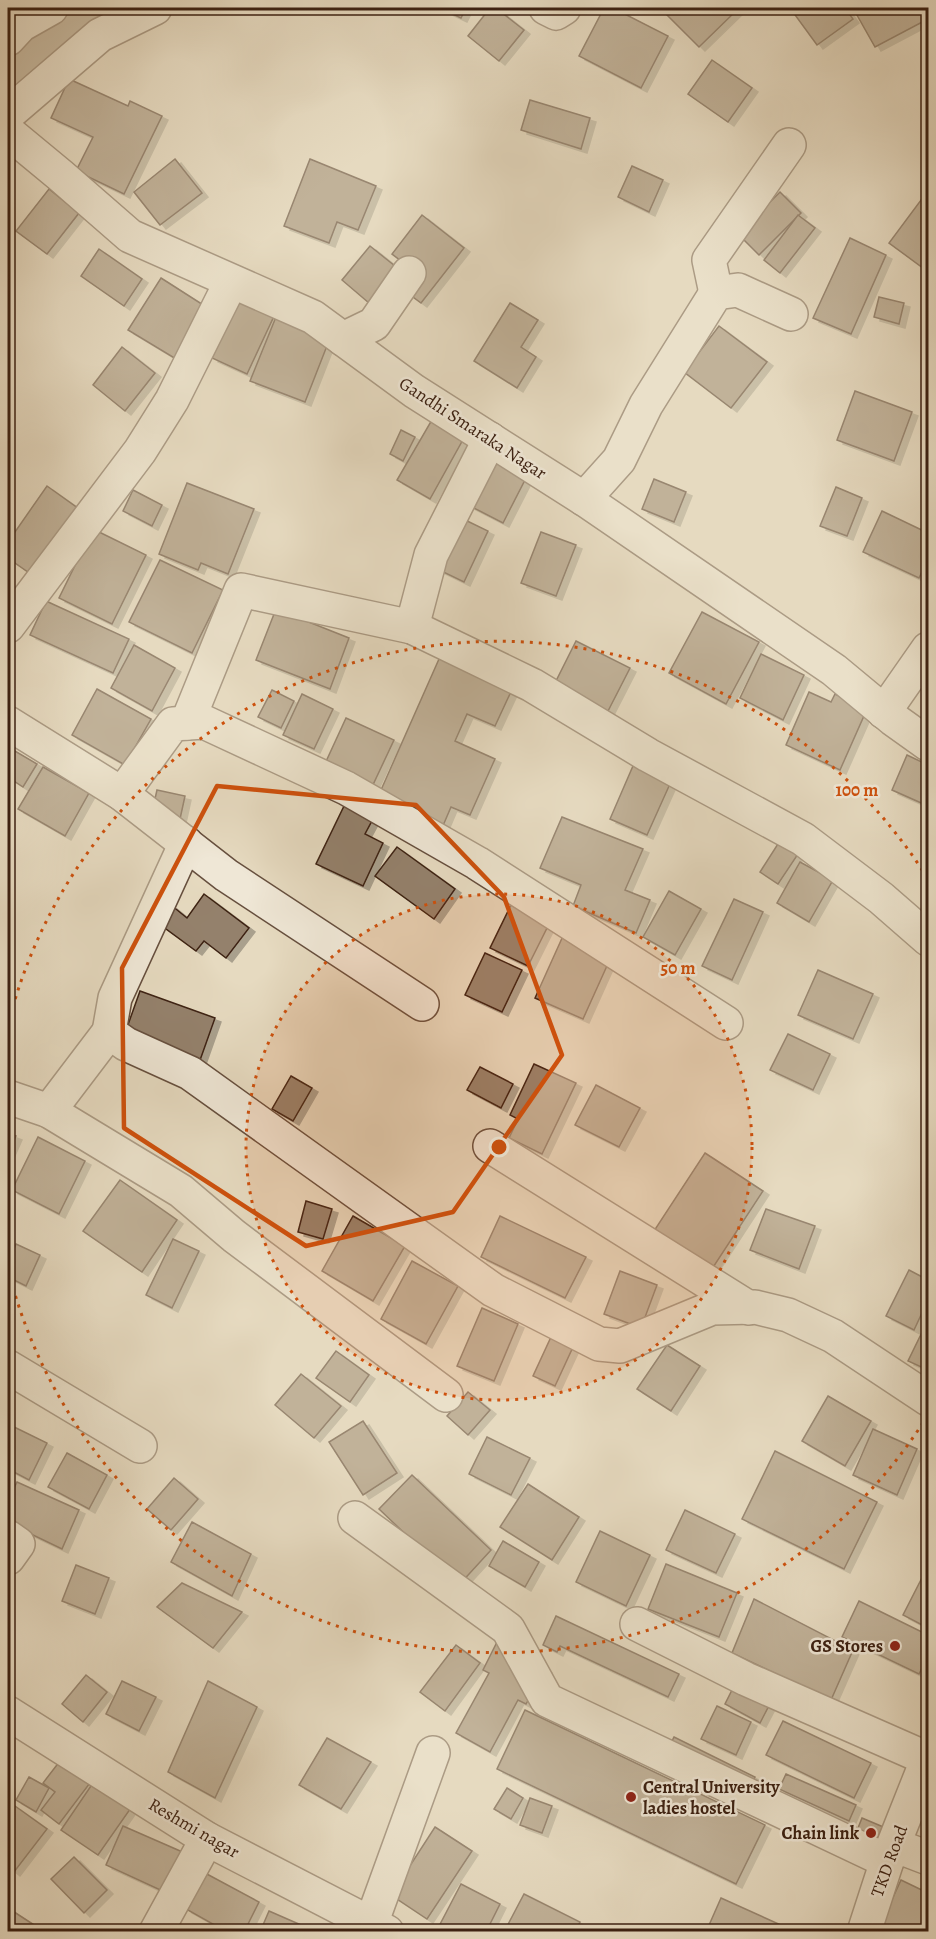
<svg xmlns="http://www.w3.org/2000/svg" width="936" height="1939" viewBox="0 0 936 1939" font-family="Alegreya,serif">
<defs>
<filter id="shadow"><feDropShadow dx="6" dy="4" stdDeviation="0" flood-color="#0004"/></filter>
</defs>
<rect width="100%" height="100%" fill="#e6dac0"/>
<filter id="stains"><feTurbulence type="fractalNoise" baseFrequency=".00333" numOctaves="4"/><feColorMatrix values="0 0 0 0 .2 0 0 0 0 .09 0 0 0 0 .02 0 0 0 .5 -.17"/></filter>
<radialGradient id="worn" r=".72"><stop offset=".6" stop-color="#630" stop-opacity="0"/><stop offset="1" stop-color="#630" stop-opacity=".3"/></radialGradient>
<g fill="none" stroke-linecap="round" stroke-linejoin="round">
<polyline stroke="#ac9b85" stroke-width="60" points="8,76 37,47 96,8"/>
</g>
<g fill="#94816c" stroke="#3c2112" stroke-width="1.5" filter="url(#shadow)">
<polygon points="440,8 466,8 461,18"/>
<polygon points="490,8 496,8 524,30 499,61 468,36"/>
<polygon points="604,8 613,8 668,36 641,88 579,56"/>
<polygon points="660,8 739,8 699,47"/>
<polygon points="790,8 845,8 853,19 817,45"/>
<polygon points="853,8 928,8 928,19 875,47"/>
<polygon points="712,60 752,88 728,122 688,94"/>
<polygon points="69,79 128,106 130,101 162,116 124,194 76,171 93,137 51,118"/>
<polygon points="530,100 590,118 581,149 521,130"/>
<polygon points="175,159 202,193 160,225 134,192"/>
<polygon points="310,159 376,186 358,230 337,222 329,243 284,226"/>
<polygon points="632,166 663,180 649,212 618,197"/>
<polygon points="49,189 79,213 47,254 16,231"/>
<polygon points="780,192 801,213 759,255 738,234"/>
<polygon points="924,196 928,199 927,271 889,243"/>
<polygon points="422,215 464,248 421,303 401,288 414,271 392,254"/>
<polygon points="798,215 815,228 780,273 764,260"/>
<polygon points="850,238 886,255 851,334 813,318"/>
<polygon points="370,246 405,274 376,309 342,280"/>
<polygon points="99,249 142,279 124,306 81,276"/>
<polygon points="161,278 208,308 176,359 128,330"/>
<polygon points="240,297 275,314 247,374 212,358"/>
<polygon points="879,297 904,303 899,324 874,317"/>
<polygon points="510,303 538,320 521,347 536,357 517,388 474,361"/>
<polygon points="278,312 332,333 305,402 250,381"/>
<polygon points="719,326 767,362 731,408 684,372"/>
<polygon points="122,347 155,373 125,411 93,385"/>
<polygon points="855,391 912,412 894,461 837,440"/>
<polygon points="433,418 465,436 430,499 397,480"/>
<polygon points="401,430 415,437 403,461 390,454"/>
<polygon points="489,458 527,476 503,523 466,504"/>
<polygon points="654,479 686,492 674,522 642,509"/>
<polygon points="187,483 254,509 228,574 201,563 198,570 159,554"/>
<polygon points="47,486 82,511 35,577 8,558 8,542"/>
<polygon points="836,487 862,498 847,536 820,526"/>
<polygon points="133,490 162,505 152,526 123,511"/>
<polygon points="882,511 928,533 928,559 919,578 863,552"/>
<polygon points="459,517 488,531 464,582 435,568"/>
<polygon points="93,529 146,555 112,624 59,598"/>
<polygon points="541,532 576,545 556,596 521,583"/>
<polygon points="160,560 223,590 192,653 129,622"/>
<polygon points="46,601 129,639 113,673 30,635"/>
<polygon points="276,609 349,638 330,689 256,660"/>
<polygon points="702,612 759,642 726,704 669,673"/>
<polygon points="576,641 630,668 607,713 554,685"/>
<polygon points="134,645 175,668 152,711 111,688"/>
<polygon points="443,650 515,683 495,726 467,714 455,741 495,759 470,815 451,807 442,828 377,799"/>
<polygon points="761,654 804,675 783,720 740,698"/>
<polygon points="928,671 928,690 920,684"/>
<polygon points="97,689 151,719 125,765 72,735"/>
<polygon points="272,690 294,701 281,728 258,717"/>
<polygon points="809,692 831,702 835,694 867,709 840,770 786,745"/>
<polygon points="302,694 333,709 314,749 283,735"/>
<polygon points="346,718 394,740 371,789 323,768"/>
<polygon points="8,747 37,764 23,787 8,777"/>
<polygon points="907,755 928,765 928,806 892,790"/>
<polygon points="636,759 674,775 647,835 610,819"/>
<polygon points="43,767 89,793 65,836 18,809"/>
<polygon points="157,790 185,796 180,819 152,812"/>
<polygon points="345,804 374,817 365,834 383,843 363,886 316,864"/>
<polygon points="562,817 643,849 625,890 650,900 636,933 573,906 581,885 540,868"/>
<polygon points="783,836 802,848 778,884 760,872"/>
<polygon points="397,847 455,889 434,919 375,876"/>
<polygon points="800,862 833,880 809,922 777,903"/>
<polygon points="669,891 701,909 675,955 643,937"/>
<polygon points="204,894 249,928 226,958 204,941 196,951 158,923 171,905 187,918"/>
<polygon points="734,899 763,912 732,980 702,966"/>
<polygon points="511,905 549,924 528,966 490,948"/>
<polygon points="563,936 611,957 583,1019 535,998"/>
<polygon points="485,953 522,970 502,1012 465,995"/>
<polygon points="818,970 873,994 853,1039 798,1015"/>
<polygon points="140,991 215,1018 199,1063 124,1036"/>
<polygon points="788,1034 830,1054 813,1090 770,1070"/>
<polygon points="534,1064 576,1083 542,1154 509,1138 518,1119 510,1115"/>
<polygon points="480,1067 513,1084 501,1108 467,1090"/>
<polygon points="291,1076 312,1088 293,1121 272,1109"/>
<polygon points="596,1085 640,1108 619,1147 575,1125"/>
<polygon points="8,1133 16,1136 8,1154"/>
<polygon points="38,1137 85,1161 59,1214 12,1190"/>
<polygon points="705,1153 763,1191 710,1272 652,1234"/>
<polygon points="120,1180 177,1220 142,1272 83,1231"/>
<polygon points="306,1201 332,1209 323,1239 298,1232"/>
<polygon points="766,1209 815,1226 799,1269 750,1250"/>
<polygon points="353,1216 405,1246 373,1301 322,1271"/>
<polygon points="500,1216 586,1257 565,1298 481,1257"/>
<polygon points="173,1239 199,1251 172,1308 146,1295"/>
<polygon points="16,1244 40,1255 26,1286 8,1277 8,1263"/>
<polygon points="412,1261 458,1286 426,1344 381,1319"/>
<polygon points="909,1270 928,1280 928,1300 914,1330 886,1316"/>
<polygon points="620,1271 657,1285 641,1328 604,1314"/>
<polygon points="482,1308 518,1324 494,1381 457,1366"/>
<polygon points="928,1320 928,1370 908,1361"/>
<polygon points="551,1337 573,1347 555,1386 533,1376"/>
<polygon points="667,1345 700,1366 671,1411 637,1389"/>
<polygon points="336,1351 369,1375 350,1402 316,1378"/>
<polygon points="301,1374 341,1406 314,1438 275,1405"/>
<polygon points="468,1392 490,1410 468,1435 447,1416"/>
<polygon points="828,1396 871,1421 845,1466 802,1441"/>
<polygon points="363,1421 397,1473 363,1495 329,1442"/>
<polygon points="8,1424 47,1443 29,1480 8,1469"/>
<polygon points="873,1429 917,1449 897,1495 853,1475"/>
<polygon points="487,1437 530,1458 511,1495 469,1474"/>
<polygon points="775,1451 877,1502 844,1569 742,1519"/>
<polygon points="67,1453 107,1475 89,1509 48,1487"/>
<polygon points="412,1475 491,1550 459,1585 379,1509"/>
<polygon points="174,1478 198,1499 171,1530 147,1509"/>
<polygon points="17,1482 79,1510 62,1549 8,1523 8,1501"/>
<polygon points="528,1484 579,1517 552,1560 500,1527"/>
<polygon points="685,1510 735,1534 716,1573 666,1550"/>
<polygon points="192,1522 251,1554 232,1596 171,1562"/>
<polygon points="600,1531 650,1555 626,1606 576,1582"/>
<polygon points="503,1541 539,1562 525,1587 489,1566"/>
<polygon points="666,1564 737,1593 719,1637 648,1609"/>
<polygon points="76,1565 109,1578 95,1614 62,1601"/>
<polygon points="928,1566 928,1628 903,1615"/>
<polygon points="182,1583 242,1612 213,1648 157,1607"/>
<polygon points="754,1599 853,1650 831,1700 732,1653"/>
<polygon points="859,1601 928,1635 928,1656 919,1674 842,1637"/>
<polygon points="556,1616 679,1674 668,1697 560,1646 557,1652 543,1645"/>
<polygon points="497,1642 546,1669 526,1704 518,1700 490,1752 456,1733 489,1673 483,1670"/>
<polygon points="456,1645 480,1663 445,1711 420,1692"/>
<polygon points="86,1675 107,1692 83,1722 62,1704"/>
<polygon points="739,1676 775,1694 760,1723 725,1704"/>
<polygon points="122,1681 156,1697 139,1731 106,1714"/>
<polygon points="208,1681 257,1707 215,1798 168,1772"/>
<polygon points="717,1706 751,1722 736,1755 701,1739"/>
<polygon points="525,1710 765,1825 736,1884 497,1769"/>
<polygon points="783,1721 871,1763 854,1798 766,1755"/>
<polygon points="674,1737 755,1777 748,1791 667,1751"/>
<polygon points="327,1738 371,1762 341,1809 299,1785"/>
<polygon points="63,1757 93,1779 59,1824 41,1810 55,1792 43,1783"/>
<polygon points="786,1774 856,1805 849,1821 779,1789"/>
<polygon points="29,1777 49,1788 36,1812 16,1800"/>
<polygon points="95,1780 133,1805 98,1855 61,1830"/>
<polygon points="507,1788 523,1798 511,1819 494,1809"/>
<polygon points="530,1798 552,1806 542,1833 520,1825"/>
<polygon points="15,1806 47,1829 14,1872 8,1867 8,1816"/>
<polygon points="862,1818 888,1829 878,1850 854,1838"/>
<polygon points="123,1826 187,1854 169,1894 106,1865"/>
<polygon points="435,1827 472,1851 427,1919 391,1895"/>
<polygon points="74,1857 107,1890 84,1913 51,1879"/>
<polygon points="205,1873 259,1902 244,1932 227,1932 186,1909"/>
<polygon points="901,1880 928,1893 928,1932 877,1932"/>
<polygon points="461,1884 500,1904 486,1932 436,1932"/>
<polygon points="524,1894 580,1922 575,1932 504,1932"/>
<polygon points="721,1898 794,1931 794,1932 706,1932"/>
<polygon points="8,1908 45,1932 8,1932"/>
<polygon points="269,1911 317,1932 260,1932"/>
<polygon points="172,1920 195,1932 167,1932"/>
</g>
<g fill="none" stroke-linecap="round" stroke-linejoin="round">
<g stroke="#664f3e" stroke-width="36">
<g id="minor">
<polyline points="546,8 556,13 564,8"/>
<polyline points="8,39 21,25 51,8"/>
<polyline points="8,114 100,35 155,8"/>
<polyline points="8,132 60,175 130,236 313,317 414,391 584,499 834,670 893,719 928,744"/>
<polyline points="716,293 709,260 789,145"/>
<polyline points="343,339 374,324 409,273"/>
<polyline points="584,499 619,460 646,405 716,293 738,290 791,314"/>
<polyline points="8,626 140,451 172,400 231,282"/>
<polyline points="412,627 431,555 490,439"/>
<polyline points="884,712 928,649"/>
<polyline points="8,723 122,794 226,875 422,1004"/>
<polyline points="187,723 241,590 412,627 532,685 648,755 803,839 881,898 928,939"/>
<polyline points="122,794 173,724 204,722 346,788 477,863 726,1023"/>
<polyline points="186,843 115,998 109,1032 126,1044 190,1073 493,1290 599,1344 620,1346 712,1308 755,1307 788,1315 833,1336 928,1399"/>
<polyline points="8,1097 49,1111 181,1191 234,1236 446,1395"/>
<polyline points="49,1111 109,1032"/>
<polyline points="490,1146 749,1308"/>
<polyline points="8,1367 140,1446"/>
<polyline points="355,1518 508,1629 547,1700 887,1861"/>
<polyline points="8,1537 18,1544 8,1558"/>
<polyline points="637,1624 746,1679 928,1759"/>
<polyline points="8,1713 207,1839 387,1932"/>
<polyline points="894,1845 928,1858"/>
<polyline points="371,1924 433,1753"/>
<polyline points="156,1932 207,1839"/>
<polyline points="864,1932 887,1861 928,1758"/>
</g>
</g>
<use href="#minor" stroke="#efe7d6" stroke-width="33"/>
</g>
<path d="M0 0H936V1939H0ZM217,786L416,805L504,897L562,1055L453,1212L306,1246L124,1128L122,968Z" fill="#e6dac0" fill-opacity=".55" fill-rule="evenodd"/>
<path fill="none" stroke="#ce510d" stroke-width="4.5" stroke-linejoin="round" d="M217,786L416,805L504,897L562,1055L453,1212L306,1246L124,1128L122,968Z"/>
<circle cx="499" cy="1147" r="253" fill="#ce510d" fill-opacity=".12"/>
<g fill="none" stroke="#ce510d" stroke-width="3" stroke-dasharray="3 6">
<circle cx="499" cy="1147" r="253"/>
<path d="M928 1415A506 506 0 0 1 8 1269M8 1025A506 506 0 0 1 928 879"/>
</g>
<g fill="#8f2418" stroke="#efe7d6" stroke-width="2">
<circle cx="895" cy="1646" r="6"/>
<circle cx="631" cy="1797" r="6"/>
<circle cx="871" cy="1833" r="6"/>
</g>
<g text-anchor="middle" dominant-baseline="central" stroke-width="5" stroke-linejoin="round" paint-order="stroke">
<g font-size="18" fill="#3c2112" stroke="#efe7d6">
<text transform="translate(473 428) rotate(33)">Gandhi Smaraka Nagar</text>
<text transform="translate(194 1828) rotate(30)">Reshmi nagar</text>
<text transform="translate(889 1861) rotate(-70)">TKD Road</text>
</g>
<g font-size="18" font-weight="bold" fill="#3c2112" stroke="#efe7d6" text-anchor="end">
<text x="883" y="1646">GS Stores</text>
<text x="643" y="1787" text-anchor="start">Central University<tspan x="643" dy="21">ladies hostel</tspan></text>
<text x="859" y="1833">Chain link</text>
</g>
</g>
<circle cx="499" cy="1147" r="9" fill="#ce510d" stroke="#efe7d6" stroke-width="3"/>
<g font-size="18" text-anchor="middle" font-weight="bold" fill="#ce510d" stroke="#efe7d6" stroke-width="5" stroke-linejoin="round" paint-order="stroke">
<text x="857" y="796">100 m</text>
<text x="678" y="974">50 m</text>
</g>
<rect width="936" height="1939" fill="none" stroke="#e6dac0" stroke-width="30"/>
<rect x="9" y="9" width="918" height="1921" fill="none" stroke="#3c2112" stroke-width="3"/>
<rect x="15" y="15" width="906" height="1909" fill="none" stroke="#3c2112" stroke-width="1.5"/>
<rect width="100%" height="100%" filter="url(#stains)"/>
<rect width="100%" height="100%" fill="url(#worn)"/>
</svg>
